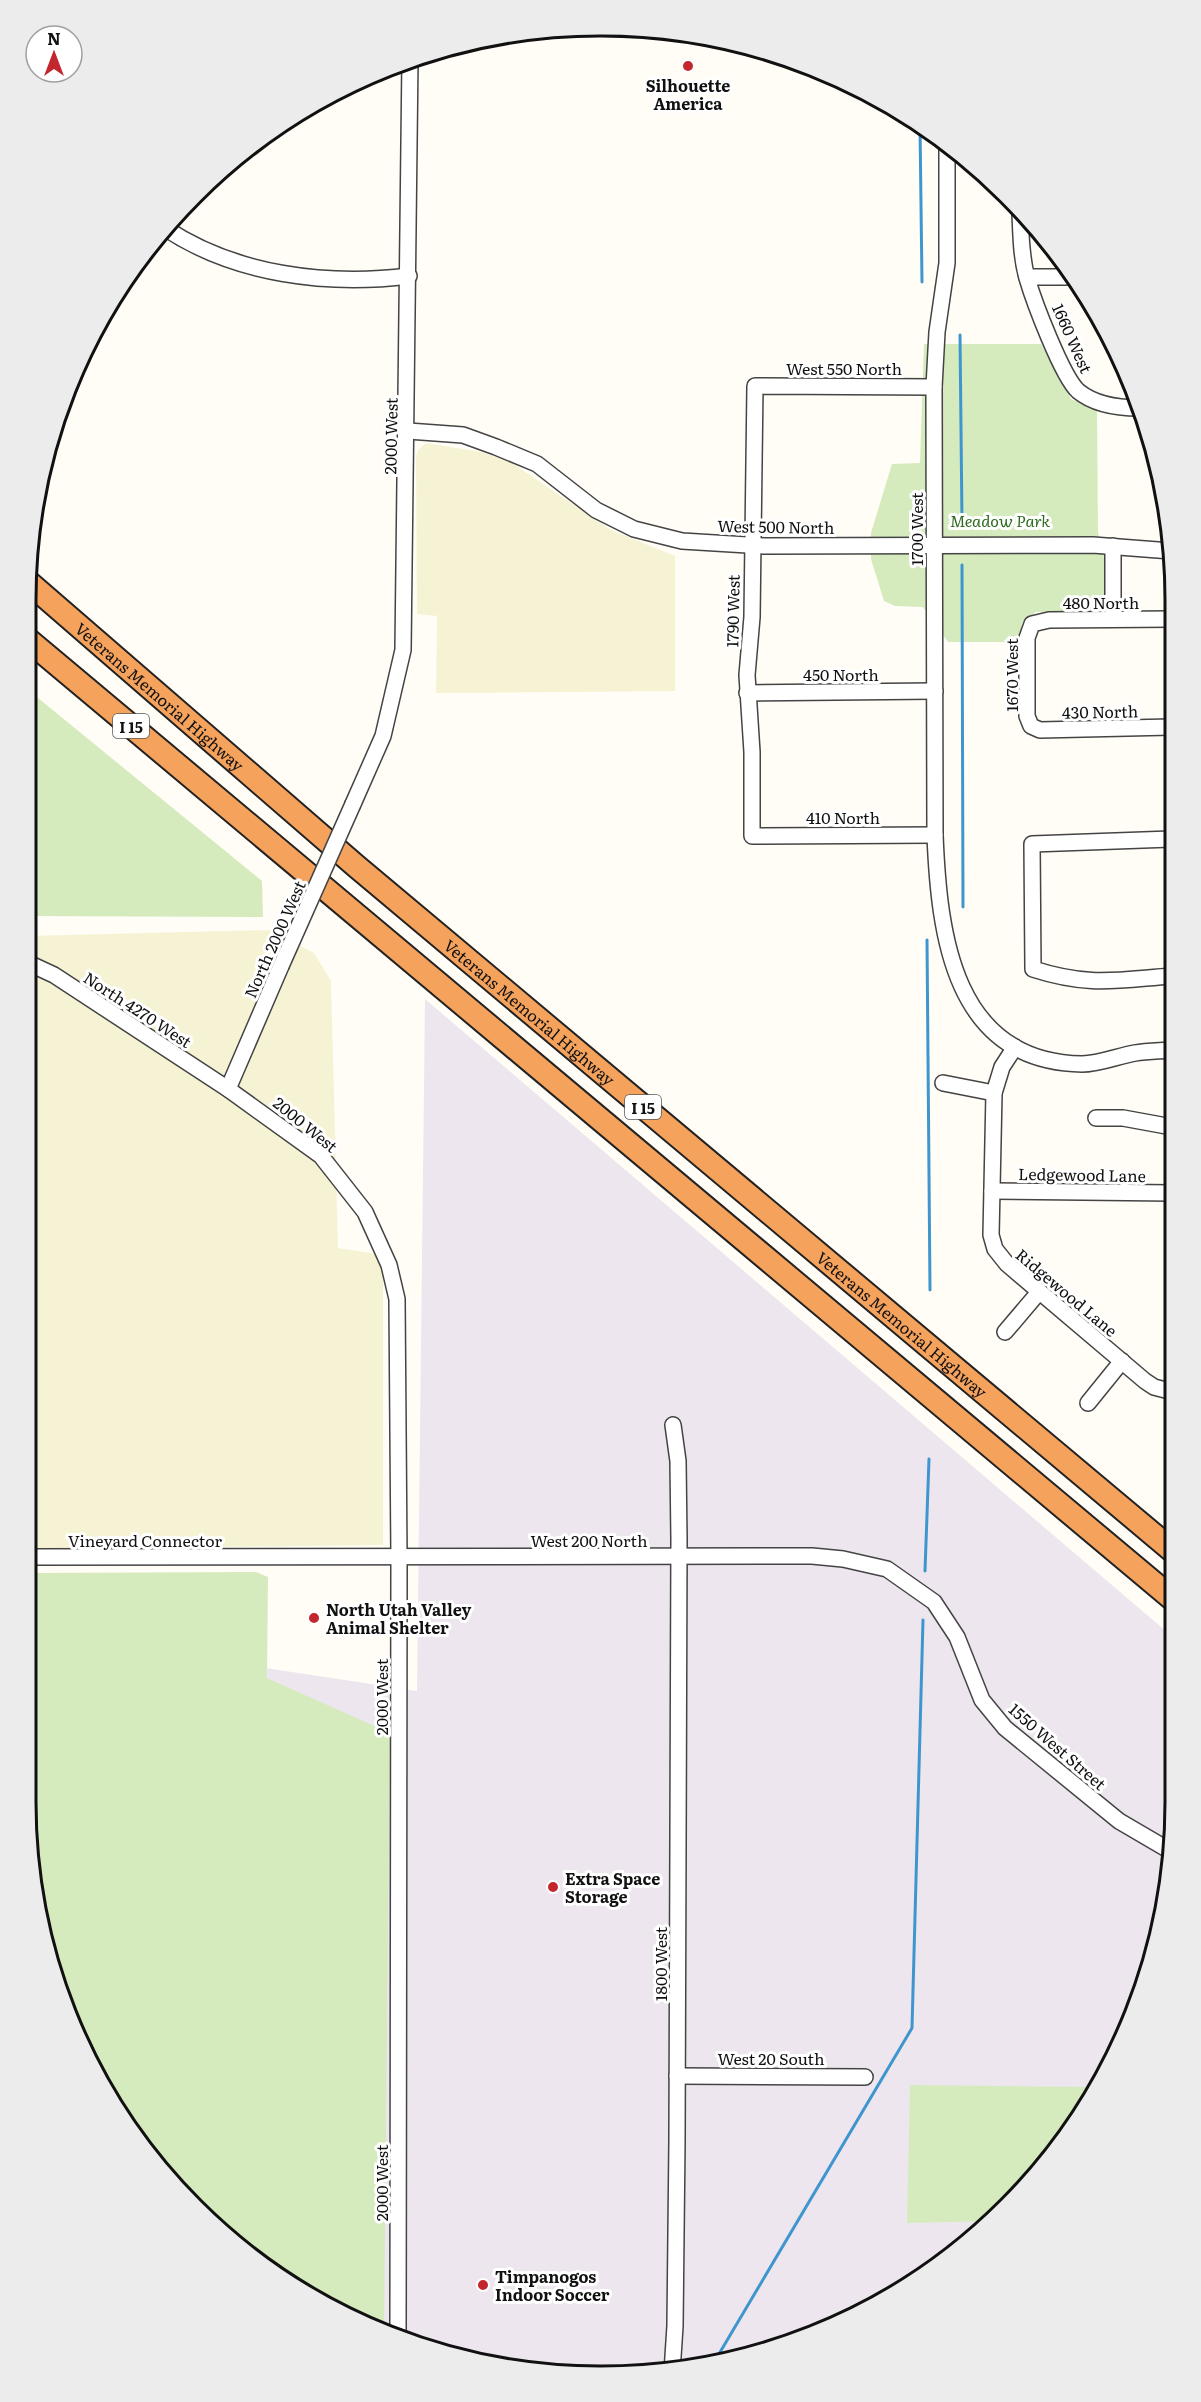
<svg xmlns="http://www.w3.org/2000/svg" width="1201" height="2402" viewBox="0 0 1201 2402" font-family="Literata,serif">
<rect width="100%" height="100%" fill="#fffdf5"/>
<polygon fill="#eee6ef" points="425,999 1174,1638 1174,1839 1156,1950 1116,2056 1007,2208 855,2317 675,2372 488,2365 380,2333 281,2280 145,2152 56,1987 26,1801 26,1683 141,1649 417,1691"/>
<g fill="#f6f3d4">
<polygon points="426,443 481,452 512,463 611,530 675,556 675,691 436,693 437,616 417,614 416,456 418,450"/>
<polygon points="270,930 314,953 331,981 338,1248 383,1255 383,1545 26,1549 26,936"/>
</g>
<g fill="#d5ebbd">
<polygon points="924,344 1041,344 1071,399 1097,410 1098,532 1104,557 1104,604 1102,610 1036,612 1022,622 1019,642 948,642 923,607 895,606 884,601 871,559 871,533 892,464 920,463"/>
<polygon points="27,689 262,881 263,917 26,916"/>
<polygon points="256,1572 268,1577 267,1678 390,1733 384,2334 281,2280 145,2152 56,1987 26,1801 26,1576 35,1573"/>
<polygon points="910,2085 1094,2087 1007,2208 989,2221 907,2223"/>
</g>
<g fill="none" stroke-linecap="round" stroke-linejoin="round">
<g stroke="#3f96cf" stroke-width="3">
<polyline points="920,126 922,282"/>
<polyline points="960,335 962,522"/>
<polyline points="962,565 963,907"/>
<polyline points="927,940 930,1290"/>
<polyline points="925,1571 929,1459"/>
<polyline points="716,2359 912,2028 923,1620"/>
</g>
<g stroke="#444" stroke-width="18">
<g id="minor">
<path d="M947,142V263L937,332L934,387L935,835C939,934 953,1062 1082,1064C1099,1064 1118,1056 1135,1053C1147,1051 1160,1051 1172,1050"/>
<path d="M1020,214C1021,235 1021,257 1027,278C1034,302 1062,376 1078,391C1095,405 1118,408 1139,408"/>
<path d="M165,228C235,275 327,286 409,276"/>
<polyline points="1027,277 1072,277"/>
<polyline points="934,387 755,386 752,617 747,675 752,752 752,836 935,835"/>
<polyline points="408,431 463,435 496,447 537,464 596,510 634,529 682,541 764,546 1093,545 1171,551"/>
<polyline points="1113,546 1113,619"/>
<polyline points="1171,619 1049,620 1032,624 1027,638 1027,716 1031,726 1040,730 1171,727"/>
<polyline points="747,693 935,691"/>
<polyline points="353,804 383,736 403,650 410,59"/>
<path d="M1171,839L1032,844L1033,969C1089,987 1116,980 1172,976"/>
<polyline points="26,962 54,975 228,1089 321,1156 365,1212 389,1265 397,1299 399,1559 398,2338"/>
<polyline points="1015,1047 1002,1067 994,1093 991,1235 995,1249 1007,1264 1145,1381 1154,1387 1173,1392"/>
<polyline points="943,1083 994,1093"/>
<polyline points="228,1089 281,966"/>
<polyline points="1096,1118 1123,1118 1172,1127"/>
<polyline points="992,1191 1172,1193"/>
<polyline points="1005,1332 1039,1292"/>
<polyline points="1088,1403 1122,1361"/>
<polyline points="26,1557 812,1556 843,1559 887,1569 934,1602 957,1637 982,1700 1005,1728 1119,1821 1172,1852"/>
<polyline points="677,2076 865,2077"/>
<polyline points="672,2372 675,2326 677,2141 679,1540 678,1461 673,1425"/>
</g>
</g>
<g stroke="#222" stroke-width="26">
<g id="highway">
<path id="s1" d="M27,581L356,866L1173,1551"/>
<polyline points="27,639 1174,1600"/>
</g>
</g>
<use href="#minor" stroke="#fff" stroke-width="15"/>
<use href="#highway" stroke="#f5a25d" stroke-width="22"/>
<g stroke="#444" stroke-width="18" stroke-linecap="butt">
<polyline id="minor-bridge" points="281,966 353,804"/>
</g>
<use href="#minor-bridge" stroke="#fff" stroke-width="15"/>
</g>
<g fill="#c4262e" stroke="#fff" stroke-width="2">
<circle cx="688" cy="66" r="6"/>
<circle cx="314" cy="1618" r="6"/>
<circle cx="553" cy="1887" r="6"/>
<circle cx="483" cy="2285" r="6"/>
</g>
<g text-anchor="middle" dominant-baseline="central" stroke-width="6" stroke-linejoin="round" paint-order="stroke">
<g fill="#fff" stroke="#585858" stroke-width="1.5">
<rect x="113" y="714" width="36" height="24" rx="4.5"/>
<rect x="625" y="1095" width="36" height="24" rx="4.5"/>
</g>
<g font-size="15" font-weight="bold" fill="#111">
<text x="131" y="726">I 15</text>
<text x="643" y="1107">I 15</text>
</g>
<g font-size="16" font-weight="bold" fill="#111" stroke="#fff" text-anchor="start">
<text x="688" y="85" text-anchor="middle">Silhouette<tspan x="688" dy="18">America</tspan></text>
<text x="326" y="1609">North Utah Valley<tspan x="326" dy="18">Animal Shelter</tspan></text>
<text x="565" y="1878">Extra Space<tspan x="565" dy="18">Storage</tspan></text>
<text x="495" y="2276">Timpanogos<tspan x="495" dy="18">Indoor Soccer</tspan></text>
</g>
<g font-size="16" fill="#111" stroke="#fff">
<text transform="translate(1073 338) rotate(66)">1660 West</text>
<text x="844" y="368">West 550 North</text>
<text transform="translate(390 436) rotate(-89)">2000 West</text>
<text transform="translate(776 526) rotate(1)">West 500 North</text>
<text transform="translate(916 529) rotate(-90)">1700 West</text>
<text x="1101" y="602">480 North</text>
<text transform="translate(732 611) rotate(-89)">1790 West</text>
<text x="841" y="674">450 North</text>
<text transform="translate(1011 675) rotate(-90)">1670 West</text>
<text stroke="none"><textPath href="#s1" startOffset="176">Veterans Memorial Highway</textPath></text>
<text transform="translate(1100 711) rotate(-1)">430 North</text>
<text x="843" y="817">410 North</text>
<text transform="translate(274 939) rotate(-66)">North 2000 West</text>
<text transform="translate(138 1009) rotate(33)">North 4270 West</text>
<text stroke="none"><textPath href="#s1" startOffset="662">Veterans Memorial Highway</textPath></text>
<text transform="translate(306 1124) rotate(39)">2000 West</text>
<text transform="translate(1082 1174) rotate(1)">Ledgewood Lane</text>
<text transform="translate(1067 1292) rotate(40)">Ridgewood Lane</text>
<text stroke="none"><textPath href="#s1" startOffset="1148">Veterans Memorial Highway</textPath></text>
<text x="145" y="1540">Vineyard Connector</text>
<text x="589" y="1540">West 200 North</text>
<text transform="translate(381 1697) rotate(-90)">2000 West</text>
<text transform="translate(1058 1746) rotate(41)">1550 West Street</text>
<text transform="translate(660 1964) rotate(-90)">1800 West</text>
<text x="771" y="2058">West 20 South</text>
<text transform="translate(381 2183) rotate(-90)">2000 West</text>
</g>
<g font-size="16" font-style="italic" fill="#2f6b1f" stroke="#fff">
<text x="1000" y="520">Meadow Park</text>
</g>
</g>
<path d="M0 0H1201V2402H0ZM600 36H601A564 564 0 0 1 1165 600V1802A564 564 0 0 1 601 2366H600A564 564 0 0 1 36 1802V600A564 564 0 0 1 600 36Z" fill="#ececec" fill-rule="evenodd"/>
<path fill="none" stroke="#111" stroke-width="3" d="M600 36H601A564 564 0 0 1 1165 600V1802A564 564 0 0 1 601 2366H600A564 564 0 0 1 36 1802V600A564 564 0 0 1 600 36Z"/>
<g transform="translate(54 54)"><circle r="28" fill="#ffffff" stroke="#a0a0a0" stroke-width="1.5"/>
<path d="M0-4.5L10 22L0 15L-10 22Z" fill="#c4262e"/>
<text y="-9" font-size="16" font-weight="bold" text-anchor="middle" fill="#111111">N</text>
</g>
</svg>
